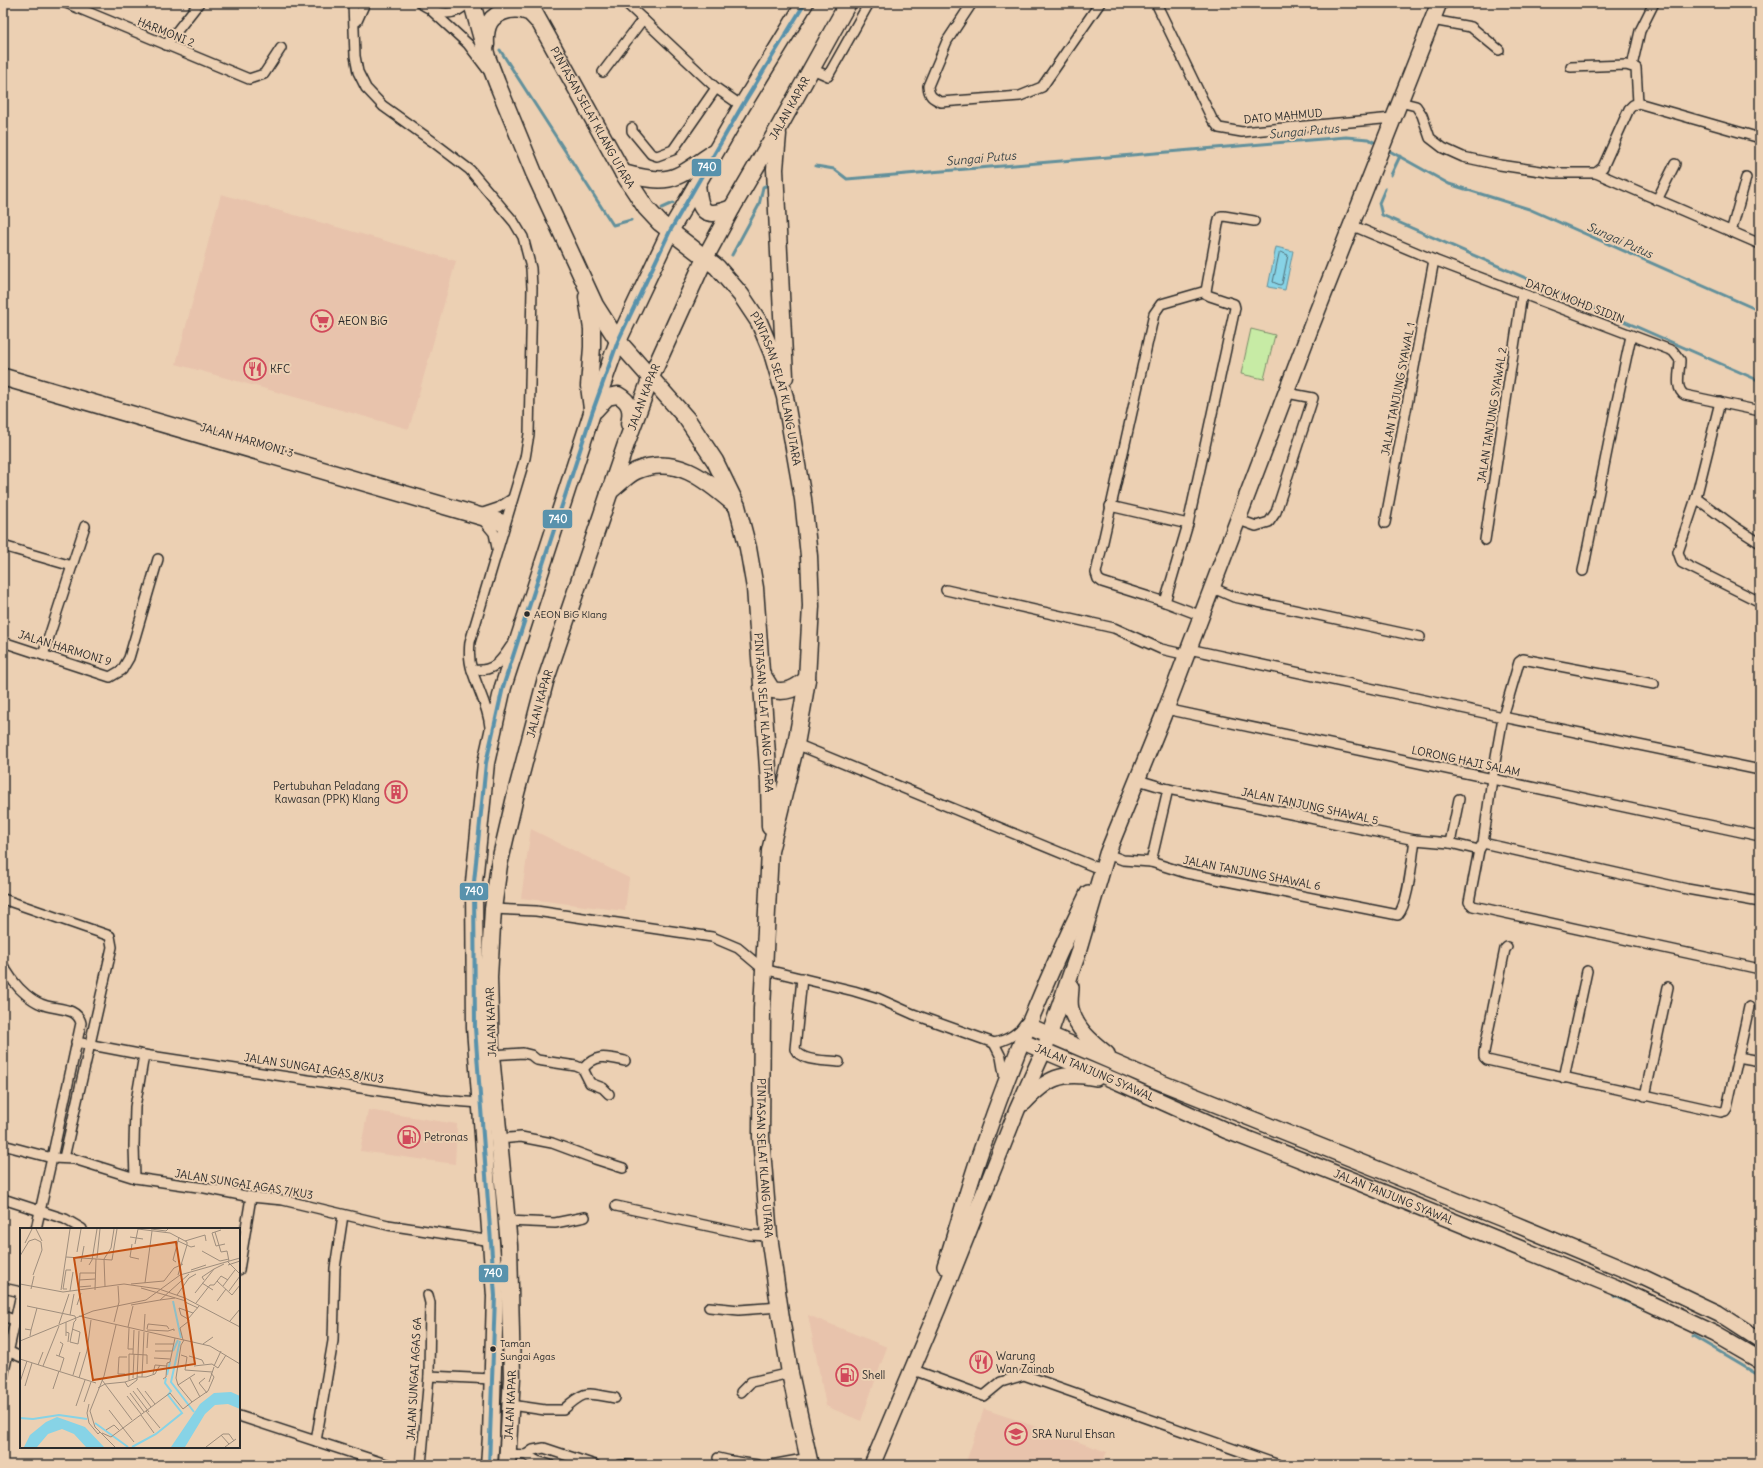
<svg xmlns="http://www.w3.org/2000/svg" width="1763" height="1468" viewBox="0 0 1763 1468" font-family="Delius,sans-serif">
<rect width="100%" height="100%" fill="#ecd0b3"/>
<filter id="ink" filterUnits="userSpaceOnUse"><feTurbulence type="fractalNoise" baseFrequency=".025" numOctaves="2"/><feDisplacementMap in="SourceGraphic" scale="8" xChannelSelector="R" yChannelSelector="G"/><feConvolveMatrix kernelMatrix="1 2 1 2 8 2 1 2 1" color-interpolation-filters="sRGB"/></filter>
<g filter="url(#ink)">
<g fill="#e8c3ac">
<polygon points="221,194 456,261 409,429 176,364"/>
<polygon points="531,829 629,878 625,911 521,898"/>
<polygon points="368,1110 457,1124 455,1164 360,1151"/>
<polygon points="808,1315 887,1347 861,1421 826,1406"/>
<polygon points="984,1409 1008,1417 1107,1452 1100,1465 965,1465"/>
</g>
<polygon fill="#c7eba5" stroke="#798b68" points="1251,329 1275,335 1264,379 1241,374"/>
<polygon fill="#87d3e6" stroke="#62909b" points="1276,247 1293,251 1285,290 1268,287"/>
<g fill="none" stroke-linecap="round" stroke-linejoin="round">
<polygon stroke="#506e76" stroke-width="1" points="1281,252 1288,255 1282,284 1280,285 1273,282 1279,254"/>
<g stroke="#62909b" stroke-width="3">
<polyline points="500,50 613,225 631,220"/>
<polyline points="1386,149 1449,184 1529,209 1760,311"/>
<polyline points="816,166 834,169 847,179 1346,137 1368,139 1378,144"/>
<polyline points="1391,175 1400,156"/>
<polyline points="1385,189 1379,203 1382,215 1760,381"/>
<polyline points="662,208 673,203"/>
<polyline points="732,255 759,205 763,187 770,184"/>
<polyline points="1614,1296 1642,1308"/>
<polyline points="1694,1336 1760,1375"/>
</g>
<g stroke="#2b2b2b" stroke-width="12">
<g id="minor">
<polyline points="66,3 249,79 264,74 281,48"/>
<path d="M353,3L355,56L358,72L366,88L383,106L432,141L470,170L514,222L523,237L531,268L532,288L529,434L525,458L470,642C469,651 469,661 472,670C478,690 488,706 490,727"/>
<path d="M420,3C435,13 454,19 467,3"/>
<polyline points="626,3 716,88 742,106"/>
<path d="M972,3L947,41L928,86C929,96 932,98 941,102L1020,96L1042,87L1100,3"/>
<polyline points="1156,3 1212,119 1219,128 1242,132 1393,118"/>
<polyline points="432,11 468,44 487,69"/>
<polyline points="1432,20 1471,27 1499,50"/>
<polyline points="357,21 365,3"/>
<polyline points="166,45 199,3"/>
<polyline points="1632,66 1640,31 1654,3"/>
<polyline points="1571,67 1626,65 1636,68 1638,103"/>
<polyline points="812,69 828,76 869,3"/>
<polyline points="603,72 643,19"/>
<polyline points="1400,102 1416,106 1422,115 1430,138 1443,148 1463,157 1500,165 1554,173 1596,173 1760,244"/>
<polyline points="632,128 632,131 651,154 657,156 673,150 716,88"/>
<polyline points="1596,173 1603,167 1629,109 1633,105 1638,103 1760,138"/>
<polyline points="1657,200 1675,164"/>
<path d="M1351,225L1434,260L1673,351L1680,360C1680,371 1674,389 1685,395L1760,411"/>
<polyline points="1731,232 1746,178"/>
<polyline points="3,373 506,520"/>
<polyline points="3,381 504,527"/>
<polyline points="1720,402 1696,498 1678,552 1682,563 1760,602"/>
<polyline points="1696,498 1735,527 1760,543"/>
<polyline points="1110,506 1188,524"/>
<polyline points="483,513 498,508 512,499"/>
<polyline points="1239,520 1256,526 1269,522 1276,512 1313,398 1287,393"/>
<polyline points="484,521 494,533 497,548"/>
<polyline points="1385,523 1434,260"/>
<polyline points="1485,540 1522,294"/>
<polyline points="3,546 72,566"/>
<polyline points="1583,571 1616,406 1631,336"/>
<polyline points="1213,588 1234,597 1420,637"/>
<polyline points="946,590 1114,628 1161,649 1187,655"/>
<polyline points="1165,602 1188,524 1235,308 1234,304 1210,296 1206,294 1206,291 1219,219 1221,216 1224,216 1254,221"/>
<polyline points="1202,616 1165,602 1102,582 1098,579 1096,573 1154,314 1161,304 1206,291"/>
<polyline points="3,642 110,677 122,670 129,658 158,559"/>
<polyline points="1189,649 1503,717 1760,770"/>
<polyline points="43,655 85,526"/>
<path d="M472,670C493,672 500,663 511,646"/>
<polyline points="1654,684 1523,659 1519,662 1503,717 1492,779 1483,843 1479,850 1469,902 1473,906 1760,969"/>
<polyline points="1166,709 1760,836"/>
<polyline points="796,744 1100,869"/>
<polyline points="1138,780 1168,789 1291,814 1415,840 1450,843 1479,850"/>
<polyline points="1450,843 1459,799"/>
<polyline points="1483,843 1687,889 1760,902"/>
<path d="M1107,854L1123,860L1151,862L1186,873L1398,915C1409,903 1412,857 1415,840"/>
<polyline points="1151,862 1168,789"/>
<polyline points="3,899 110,936 112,947 64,1158"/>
<polyline points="493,909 536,911 712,937 738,948 763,969 854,991 877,998 913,1014 994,1043"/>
<polyline points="1507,947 1505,949 1484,1052 1484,1057 1487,1060 1721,1112 1725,1111 1727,1108 1749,1007"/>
<path d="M3,966C7,971 10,977 14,982C20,990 31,1000 41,1004C54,1010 77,1006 81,1023L52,1158L3,1145"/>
<path d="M802,978L795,1049C801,1062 826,1060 839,1062"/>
<polyline points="76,1042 144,1055 440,1100 480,1103"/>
<path d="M994,1043C1007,1040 1018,1035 1025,1023"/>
<polyline points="994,1043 1001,1057 1005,1080"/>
<polyline points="491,1055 523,1053 531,1055 537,1060 576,1066 583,1069 590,1083 603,1088 609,1094"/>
<polyline points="1738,1057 1760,1061"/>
<path d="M583,1069C596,1053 607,1057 625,1061"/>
<polyline points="1564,1078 1587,971"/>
<polyline points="1645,1096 1668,987"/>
<polyline points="499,1139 521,1137 552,1143 595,1159 623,1168"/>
<polyline points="135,1178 134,1146 135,1107 144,1055"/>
<polyline points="3,1199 65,1219 82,1229"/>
<polyline points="616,1206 750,1235 769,1236"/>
<polyline points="506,1221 555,1223 585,1217"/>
<polyline points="36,1229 52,1158 74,1159 135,1178 205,1188 251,1197 283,1200 388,1225 492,1241"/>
<polyline points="239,1270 251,1197"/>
<polyline points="3,1288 21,1292"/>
<polyline points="709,1307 739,1310 779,1307"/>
<polyline points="3,1316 14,1320"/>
<polyline points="3,1349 21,1357"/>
<polyline points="911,1369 984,1396 1001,1382 1024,1375 1279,1465"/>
<polyline points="3,1376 21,1294"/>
<polyline points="429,1376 492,1379"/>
<polyline points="741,1392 751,1382 790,1373"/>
<path d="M511,1405L545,1410H563C586,1389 586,1393 615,1398"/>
<polyline points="239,1416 389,1465"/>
<polyline points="316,1441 333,1341 335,1268 343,1215"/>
<polyline points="508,1454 526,1455 537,1461 550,1465"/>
<polyline points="526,1455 533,1450 544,1448 595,1465"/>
<polyline points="718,1458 731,1461 758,1465"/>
<polyline points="421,1465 429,1376 430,1303 428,1295"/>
<polyline points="620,1465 630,1465"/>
<polyline points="771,1465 809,1458"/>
</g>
</g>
<g stroke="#2b2b2b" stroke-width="18">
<g id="primary">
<path d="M1071,987C1071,993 1069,1002 1071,1009C1076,1029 1092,1042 1107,1054"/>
<polyline points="1029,1026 1157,1081 1510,1222 1642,1277 1718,1313 1760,1340"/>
<path id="s1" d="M1023,1042L1118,1082L1225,1130L1355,1181L1615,1287L1715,1334L1760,1360"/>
<path d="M1024,1103C1047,1078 1061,1071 1096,1078"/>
<path d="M945,1266C958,1226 969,1184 983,1145C1013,1059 1048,974 1088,893"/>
<polyline points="872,1465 938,1308 1017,1110 1044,1050 1077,956 1107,854 1166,709 1311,327 1439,3"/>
</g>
</g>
<g stroke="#2b2b2b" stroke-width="19">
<g id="trunk">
<path id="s2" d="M472,3L487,57L497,83L534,173L595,305L618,341L687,419L715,461L737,506L748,548L755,588L769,782L770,827"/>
<path id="s3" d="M529,3L623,173L646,208L660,223L717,267L741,295L759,322L772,353L785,397L803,499L809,556L811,606L807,679L803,705L796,744L770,851L762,1009L761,1137L769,1236L781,1318L790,1373L810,1465"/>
<path d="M486,45C485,26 489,15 509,10C515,9 522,9 528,12C531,13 534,17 537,20"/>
<polyline points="778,134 775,169 785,377"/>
<path d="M623,173C671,186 674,180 713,153"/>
<path d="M697,184C700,212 703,219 732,208"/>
<polyline points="587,297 592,329 592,347 589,386 592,409"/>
<path d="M595,410L607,397L618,395C631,402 632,411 629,424"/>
<path d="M609,492C617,486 627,475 636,471C675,454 705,479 733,503"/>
<path d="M762,674L772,690C787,693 795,689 807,679"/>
<polyline points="489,1465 491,1436 495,1296 475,1028 474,882 486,763 503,687 592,413 618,341 670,231 742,106 805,3"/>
<path id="s4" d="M507,1465L512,1377L509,1245L491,1055L489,977L493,909L499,865L515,797L545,682L626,444L651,377L705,258L732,208L778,129L848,3"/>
</g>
</g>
<use href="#minor" stroke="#ecd0b3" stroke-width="9"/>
<use href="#primary" stroke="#ecd0b3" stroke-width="15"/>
<use href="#trunk" stroke="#ecd0b3" stroke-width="16"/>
<g stroke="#ecd0b3" stroke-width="7">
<polyline id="bus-1" points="489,1465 495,1296 475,1028 474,882 486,763 503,687 592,413 618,341 670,231 742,106 805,3"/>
</g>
<use href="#bus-1" stroke="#5892ac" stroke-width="4"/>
</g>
</g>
<defs>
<g id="supermarket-ring" transform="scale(1.15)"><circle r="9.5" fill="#ecd0b3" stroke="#d1495b" stroke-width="1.5"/><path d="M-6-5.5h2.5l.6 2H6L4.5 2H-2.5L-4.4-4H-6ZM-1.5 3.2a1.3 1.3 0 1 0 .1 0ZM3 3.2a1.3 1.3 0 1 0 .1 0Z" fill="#d1495b"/></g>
<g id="restaurant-ring" transform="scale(1.15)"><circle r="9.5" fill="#ecd0b3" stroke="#d1495b" stroke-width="1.5"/><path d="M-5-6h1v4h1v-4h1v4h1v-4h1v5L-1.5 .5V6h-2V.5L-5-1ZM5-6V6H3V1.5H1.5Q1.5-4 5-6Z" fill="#d1495b"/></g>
<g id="building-ring" transform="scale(1.15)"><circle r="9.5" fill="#ecd0b3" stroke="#d1495b" stroke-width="1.5"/><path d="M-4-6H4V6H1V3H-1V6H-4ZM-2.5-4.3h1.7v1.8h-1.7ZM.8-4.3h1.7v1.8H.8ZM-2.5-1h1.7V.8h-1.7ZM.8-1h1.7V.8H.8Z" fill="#d1495b"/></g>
<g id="fuel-ring" transform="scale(1.15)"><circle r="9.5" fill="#ecd0b3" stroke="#d1495b" stroke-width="1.5"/><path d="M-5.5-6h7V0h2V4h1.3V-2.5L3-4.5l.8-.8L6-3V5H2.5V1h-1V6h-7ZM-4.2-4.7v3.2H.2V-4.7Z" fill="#d1495b"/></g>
<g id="school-ring" transform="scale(1.15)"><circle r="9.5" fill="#ecd0b3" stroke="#d1495b" stroke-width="1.5"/><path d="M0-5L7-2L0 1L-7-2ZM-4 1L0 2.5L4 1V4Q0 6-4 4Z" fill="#d1495b"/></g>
</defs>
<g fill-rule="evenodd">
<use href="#supermarket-ring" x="322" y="321"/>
<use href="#restaurant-ring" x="255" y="369"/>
<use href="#building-ring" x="396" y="792"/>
<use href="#fuel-ring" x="409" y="1137"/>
<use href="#restaurant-ring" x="981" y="1362"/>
<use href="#fuel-ring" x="847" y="1375"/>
<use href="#school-ring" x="1016" y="1434"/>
</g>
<g fill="#2b2b2b" stroke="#ecd0b3" stroke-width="1.5">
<circle cx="527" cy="614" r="3.5"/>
<circle cx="493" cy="1349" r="3.5"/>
</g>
<g text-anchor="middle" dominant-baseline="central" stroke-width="4" stroke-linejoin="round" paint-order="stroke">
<g font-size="10" fill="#2b2b2b" stroke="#ecd0b3" text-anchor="start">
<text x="534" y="614">AEON BiG Klang</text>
<text x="500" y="1343">Taman<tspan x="500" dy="13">Sungai Agas</tspan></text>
</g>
<g font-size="11" fill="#2b2b2b" stroke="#ecd0b3">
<text transform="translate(166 32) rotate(22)">HARMONI 2</text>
<text stroke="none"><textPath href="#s4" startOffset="1416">JALAN KAPAR</textPath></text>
<text transform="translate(1283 116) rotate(-5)">DATO MAHMUD</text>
<text stroke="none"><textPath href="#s3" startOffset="131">PINTASAN SELAT KLANG UTARA</textPath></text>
<text transform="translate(1575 301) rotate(21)">DATOK MOHD SIDIN</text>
<text stroke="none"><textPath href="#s3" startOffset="467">PINTASAN SELAT KLANG UTARA</textPath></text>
<text transform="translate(1398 389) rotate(-79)">JALAN TANJUNG SYAWAL 1</text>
<text stroke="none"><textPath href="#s4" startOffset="1092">JALAN KAPAR</textPath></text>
<text transform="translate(1492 415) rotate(-81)">JALAN TANJUNG SYAWAL 2</text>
<text transform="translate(247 440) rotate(16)">JALAN HARMONI 3</text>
<text transform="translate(65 648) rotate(17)">JALAN HARMONI 9</text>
<text stroke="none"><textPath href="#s4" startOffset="768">JALAN KAPAR</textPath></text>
<text stroke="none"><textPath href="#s2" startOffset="783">PINTASAN SELAT KLANG UTARA</textPath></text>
<text transform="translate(1466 761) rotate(12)">LORONG HAJI SALAM</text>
<text transform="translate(1310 806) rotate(12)">JALAN TANJUNG SHAWAL 5</text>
<text transform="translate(1252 873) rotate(11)">JALAN TANJUNG SHAWAL 6</text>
<text transform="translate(491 1022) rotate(-92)">JALAN KAPAR</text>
<text transform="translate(314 1068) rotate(9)">JALAN SUNGAI AGAS 8/KU3</text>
<text stroke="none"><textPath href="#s1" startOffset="78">JALAN TANJUNG SYAWAL</textPath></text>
<text stroke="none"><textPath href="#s3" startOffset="1245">PINTASAN SELAT KLANG UTARA</textPath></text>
<text transform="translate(244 1184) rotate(9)">JALAN SUNGAI AGAS 7/KU3</text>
<text stroke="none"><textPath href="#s1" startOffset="402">JALAN TANJUNG SYAWAL</textPath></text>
<text transform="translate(414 1379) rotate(-87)">JALAN SUNGAI AGAS 6A</text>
<text stroke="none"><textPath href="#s4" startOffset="60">JALAN KAPAR</textPath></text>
</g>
<g font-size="11" fill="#2b2b2b" stroke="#ecd0b3" text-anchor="start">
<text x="338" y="321">AEON BiG</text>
<text x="270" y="369">KFC</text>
<text x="380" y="786" text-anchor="end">Pertubuhan Peladang<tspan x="380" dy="13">Kawasan (PPK) Klang</tspan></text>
<text x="424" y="1137">Petronas</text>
<text x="996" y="1356">Warung<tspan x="996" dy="13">Wan Zainab</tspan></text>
<text x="862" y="1375">Shell</text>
<text x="1032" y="1434">SRA Nurul Ehsan</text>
</g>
<g font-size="12" font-style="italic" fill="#394447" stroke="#ecd0b3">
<text transform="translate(1304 131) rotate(-5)">Sungai Putus</text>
<text transform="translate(981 158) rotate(-5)">Sungai Putus</text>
<text transform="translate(1620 240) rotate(24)">Sungai Putus</text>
</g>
</g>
<g transform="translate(20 1228)">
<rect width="220" height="220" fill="#ecd0b3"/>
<path d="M211,164L220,168V181L208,176L195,177L185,186L165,219H151L180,176L194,165ZM37,189L65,199L84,219H66L54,206L42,201L28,206L17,219H4L10,207L26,194Z" fill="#87d3e6"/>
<path fill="none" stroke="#87d3e6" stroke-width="2" d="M153,73L161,110M160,113L151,154L174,184M153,123L158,112M147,147L150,134M0,190L13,191L39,187L67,191M75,195L108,219M112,219L136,206L162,185L148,167L151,163L145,155L146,150"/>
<path fill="none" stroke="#9f8e7d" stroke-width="1" d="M16,1L22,13M118,1L150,5L167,14V17M131,1L146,3L148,1M201,2L192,5L196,18L205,16M195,4L201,24L207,23L209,33M110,9L123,11M158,13L171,19L175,18M165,13L185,7L186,13M5,15L12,1M112,16L110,29L119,31M115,16L118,1M182,23L200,33L209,31M57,24L61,1M0,28L9,13L15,11L21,14L22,22L13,47M46,29L92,32L97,1M77,30L80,1M207,33L220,46M61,34L64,18M156,34L153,32L159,9M69,37L72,32L77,1M208,37L220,33M171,42L186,37M158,47L167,17M59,52L75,51M184,52L182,49L194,41M197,53L212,67L220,57M125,55L132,3M182,55L193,62M0,56L43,64L104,56L139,61L165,70L220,99M111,56L144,53L154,40L163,36M85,58L84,31L91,20L94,1M203,58L215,42M58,59L71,58M121,60L166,73M11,61L14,48M47,61H43L46,42H51M41,62L50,1M75,62L76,31M50,63L53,44M209,63L220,48M59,64L60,45H76M175,65L194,41L204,36M157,67L169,50L176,46M140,72L155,70M197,73L206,61M165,74L178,80M176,75L190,57H194L201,48L208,52M57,77L61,65M111,77L140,72L169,46M7,78L55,88L56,92L54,94L50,114L58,116L60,104L52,101M50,87L54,66M59,88L190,118L220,136M168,91L161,87L159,80L173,85M210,93L220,81M94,94L99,74L98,58M39,96L49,66M108,99L113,78M109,100L108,121H113M5,101L11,102L10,108M127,101L128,96L147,98L149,101M11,102L17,80M124,102L125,86M127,102L148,103L154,101V103M46,104L49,105L48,114M46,108V94M163,112L160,100L169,93L168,91L179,78M164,112L161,117L156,150L158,157L172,174L188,163L194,149L191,145M0,113L73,83L126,72L160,47L220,30M135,116H154M183,116L193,109M127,120L128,105M135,123H152M113,126L114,102M36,127L44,130L40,143M161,127L167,129L165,142L192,144M39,128L43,116L40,114M169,128L182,132L184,136M134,130L150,131M0,131L76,155M18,137L23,124M23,138L39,98M174,138L192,136L198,140L206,127M194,138L201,123M105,146H98L99,129H107M133,146L135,137L147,138M53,147L60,124M117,149H126L135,146L140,137M122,149L124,104M59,150L67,123L71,92M113,150L114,126M170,150L180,169M185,150L179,155L187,165M143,151L146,149L147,135L150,134L155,110M109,152V126L127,127V136M0,154L7,133M105,154L108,159L117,152L119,103M189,154L194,139M158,157L175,146M5,158L12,135M78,160L85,156L82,152M117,160L131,179M33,161L39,143M113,163L129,184M125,163L135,176M110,165L124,184M107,168L121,186M64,174L71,154M69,176L67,185L69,195L78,206L80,204M56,178L65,152M89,182L103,200M126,183L140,200M121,187L134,205M112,192L85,156L105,154L117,150M103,200L114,214M86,202L94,197L99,202M82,205L91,209L150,165L163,181L172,174M201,207L209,216M95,219L75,199L70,183L84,148L96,97M186,219L203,206H209L214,213M205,219L216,211"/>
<path fill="#c25012" fill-opacity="0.15" stroke="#c25012" stroke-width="2" d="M156,14L175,136L73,152L54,30Z"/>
<rect width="220" height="220" fill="none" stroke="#2b2b2b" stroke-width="2"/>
</g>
<g stroke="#ecd0b3" stroke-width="1.5">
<rect x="691" y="158" width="31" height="19" rx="4" fill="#5892ac"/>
<rect x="542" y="509" width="31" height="20" rx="4" fill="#5892ac"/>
<rect x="459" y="882" width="30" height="19" rx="4" fill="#5892ac"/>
<rect x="478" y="1264" width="31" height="19" rx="4" fill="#5892ac"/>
</g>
<g font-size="11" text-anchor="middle" font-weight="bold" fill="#fff">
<text x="707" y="171">740</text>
<text x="558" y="523">740</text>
<text x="474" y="895">740</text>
<text x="493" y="1277">740</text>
</g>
<rect width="1763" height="1468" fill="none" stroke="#ecd0b3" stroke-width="16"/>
<rect x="8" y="8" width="1747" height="1452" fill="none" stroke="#2b2b2b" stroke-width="1.5" filter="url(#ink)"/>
</svg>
